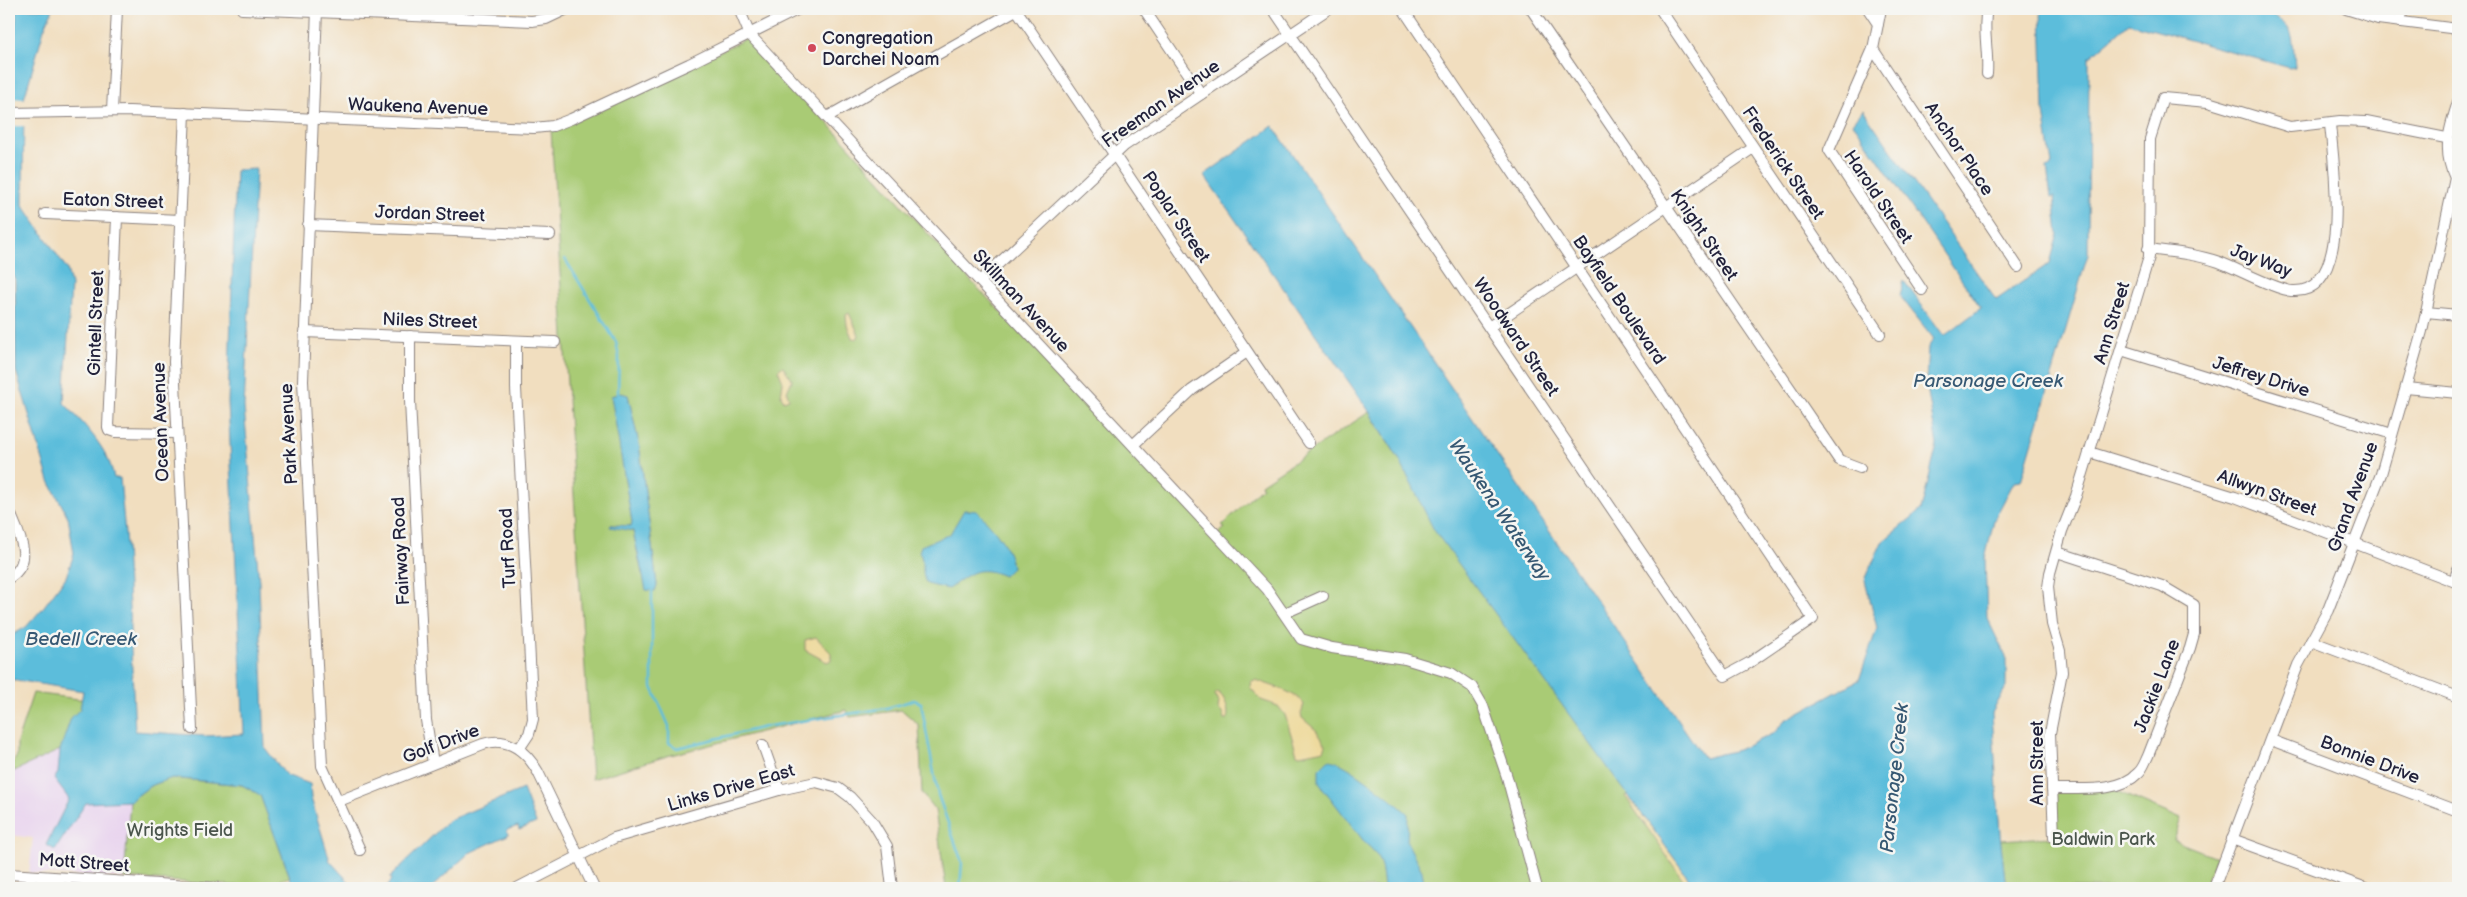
<svg xmlns="http://www.w3.org/2000/svg" width="2467" height="897" viewBox="0 0 2467 897" font-family="'Balsamiq Sans',sans-serif">
<rect width="100%" height="100%" fill="#f6f6f2"/>
<filter id="ink" filterUnits="userSpaceOnUse"><feTurbulence type="fractalNoise" baseFrequency=".02" numOctaves="2"/><feDisplacementMap in="SourceGraphic" scale="10" xChannelSelector="R" yChannelSelector="G"/><feConvolveMatrix kernelMatrix="1 2 1 2 8 2 1 2 1" color-interpolation-filters="sRGB"/></filter>
<filter id="wash" filterUnits="userSpaceOnUse"><feTurbulence type="fractalNoise" baseFrequency=".0096" numOctaves="4" result="noise"/><feDisplacementMap in="SourceGraphic" scale="20" xChannelSelector="R" yChannelSelector="G"/><feGaussianBlur stdDeviation="1.12" result="paint"/><feColorMatrix in="noise" values="0 0 0 0 0 0 0 0 0 0 0 0 0 0 0 0 0 1.4 0 .05"/><feComposite in="paint" operator="in"/></filter>
<g filter="url(#wash)">
<rect width="100%" height="100%" fill="#f1debf"/>
<polygon fill="#e8d2ee" points="60,750 58,773 69,798 46,845 55,850 86,803 130,801 124,878 29,873 33,838 10,835 9,845 9,774"/>
<g fill="#a9cb74" stroke="#667658" fill-rule="evenodd">
<path d="M750,37L969,279L1217,535L1225,528L1222,525L1262,487L1261,484L1369,412L1399,459L1702,888H946L935,810L922,794L919,725L902,710L850,717L846,710L667,756L592,779L551,130ZM628,395L639,444L657,585L655,591L642,574L633,531L611,525L632,526V522L612,396Z"/>
<polygon points="33,693 86,700 85,717 60,750 12,772 10,767 17,756 17,742"/>
<polygon points="171,778 242,785 260,794 290,877 259,887 124,878 130,801 150,786"/>
<polygon points="2108,787 2181,819 2173,840 2216,857 2204,888 2006,888 2000,840 2054,837 2052,789"/>
</g>
<g fill="#eeda9e" stroke="#887e6c">
<polygon points="849,313 859,335 857,339 852,338 847,325 846,315"/>
<polygon points="783,366 792,380 787,392 789,399 784,401 781,396 783,382 778,370"/>
<polygon points="816,637 831,653 831,660 827,662 805,650 805,640"/>
<path d="M1256,680C1273,687 1292,690 1304,704L1301,714L1302,718L1316,730L1326,745L1324,750L1300,755L1297,754L1285,715L1278,706L1261,700L1250,687L1251,681Z"/>
<path d="M1217,692C1225,696 1230,711 1227,719H1224L1222,713L1218,709L1219,702L1215,695Z"/>
<polygon points="1628,795 1696,888 1689,888 1625,796"/>
</g>
<g fill="#5cbddb" stroke="#3f708b">
<path d="M17,9H53L44,29L24,99L23,205L67,269L71,285L64,403C84,424 109,449 114,478H120L126,545L135,731L205,736L244,734L228,402L236,170L256,169L244,407L259,582L265,748L286,775L310,784L311,798L330,861L349,882L348,888H294L260,795L242,785L172,778L150,786L130,801L86,803L55,850L46,845L69,799L54,779L58,773L60,750L71,718L80,709L83,691L9,679V637L26,627L42,609L66,577L74,554L68,517L49,481L16,371L15,278L9,266V97Z"/>
<path d="M2041,9H2260C2296,28 2292,29 2295,67L2290,68L2129,23L2089,58L2088,254L2021,481L2014,482L1994,520L1985,559L1987,618L2006,657V687L1992,713L2000,834L2006,888H1696L1434,530L1399,459L1365,405L1204,175L1273,126L1704,758L1738,750L1774,733L1785,720L1859,680L1877,628L1865,580L1882,542L1921,510L1937,445L1926,381L1928,347L1934,339L1900,296L1904,281L1944,336L1981,308L1853,123L1863,110L1996,300L2050,263L2058,234L2054,197L2051,198L2047,168L2052,165L2044,112Z"/>
<polygon points="621,393 628,395 639,444 657,585 655,591 646,590 633,531 610,527 611,525 631,526 632,522 611,396"/>
<path d="M964,510L977,511C992,527 1010,545 1012,568L1004,576C976,564 970,574 948,589L927,584C920,574 926,563 919,552L921,546L950,534Z"/>
<path d="M1328,760C1344,759 1395,802 1408,814L1407,842L1422,871L1425,888H1384C1382,870 1382,856 1366,844L1319,783V769Z"/>
<polygon points="523,789 536,823 519,830 518,826 507,830 508,835 469,853 431,888 387,888 392,879 390,877 449,820"/>
</g>
<polygon fill="#f1debf" points="9,98 27,99 26,126 9,126"/>
<g fill="none" stroke-linecap="round" stroke-linejoin="round">
<g stroke="#5cbddb" stroke-width="2.5">
<polyline points="565,259 616,342 619,357 618,395"/>
<polyline points="652,590 652,687 669,726 669,743 677,748 769,726 887,708 914,700 921,703 938,795 962,862 960,888"/>
</g>
</g>
</g>
<g filter="url(#ink)">
<g fill="none" stroke-linecap="round" stroke-linejoin="round">
<g stroke="#8a807d" stroke-width="12">
<g id="minor">
<polyline points="242,9 532,21 546,19 567,9"/>
<polyline points="317,9 303,381 322,766 360,850"/>
<polyline points="739,9 750,35 1267,589 1301,639 1332,648 1405,659 1451,673 1472,687 1483,706 1507,777 1537,888"/>
<polyline points="1016,9 1309,443"/>
<polyline points="1144,9 1201,94"/>
<polyline points="1273,9 1725,676 1749,663 1813,619 1403,9"/>
<polyline points="1531,9 1839,460 1860,468"/>
<polyline points="1660,9 1880,334"/>
<polyline points="1868,9 1878,24 1873,49 1829,150 1922,290"/>
<path d="M1987,9C1982,30 1989,52 1987,74"/>
<polyline points="2346,9 2378,19 2458,29"/>
<polyline points="2400,22 2403,9"/>
<polyline points="1878,24 1881,9"/>
<polyline points="1873,49 2018,267"/>
<polyline points="112,111 117,9"/>
<polyline points="9,113 129,111 534,128 553,126 571,119 689,64 799,9"/>
<polyline points="185,113 174,362 192,729"/>
<polyline points="827,117 1016,10"/>
<polyline points="45,214 180,220"/>
<polyline points="117,217 108,427 109,430 115,432 177,433"/>
<polyline points="308,225 550,235"/>
<path d="M2148,249C2172,252 2196,254 2219,262C2236,268 2278,291 2293,291C2354,294 2333,160 2330,124"/>
<polyline points="980,281 1124,146 1328,9"/>
<polyline points="2426,312 2458,315"/>
<polyline points="1489,327 1753,148"/>
<polyline points="304,332 555,342"/>
<polyline points="410,336 410,401 426,720 433,763"/>
<polyline points="516,341 516,388 533,719 529,734 519,749"/>
<polyline points="2121,350 2392,434"/>
<polyline points="2406,388 2458,393"/>
<polyline points="1133,445 1192,390 1247,352"/>
<polyline points="2089,452 2235,497 2458,583"/>
<path d="M9,510C18,533 36,561 9,578"/>
<polyline points="2454,581 2458,569"/>
<polyline points="1285,613 1323,596"/>
<polyline points="2311,641 2458,697"/>
<polyline points="2271,740 2458,811"/>
<polyline points="763,745 779,790"/>
<path d="M2052,789C2079,788 2118,794 2138,773C2143,769 2145,762 2148,756L2190,648L2194,634V605L2162,586L2057,552"/>
<path d="M339,801L483,744C508,736 526,751 538,772L594,888"/>
<polyline points="2054,837 2050,733 2062,672 2060,651 2052,624 2048,587 2050,573 2062,531 2076,496 2149,257 2150,139 2163,98 2208,102 2290,127 2340,121 2366,122 2446,138"/>
<polyline points="2232,839 2366,888"/>
<polyline points="9,874 217,888"/>
<polyline points="517,888 614,838 779,790 816,782 838,788 850,797 872,821 887,846 892,888"/>
<path d="M2214,888L2298,665L2328,610L2381,474L2422,331L2455,178C2442,150 2449,130 2458,102"/>
</g>
</g>
<use href="#minor" stroke="#fff" stroke-width="10"/>
</g>
</g>
<circle fill="#d1495b" stroke="#f6f6f2" stroke-width="2" cx="812" cy="48" r="5"/>
<g text-anchor="middle" dominant-baseline="central" stroke-width="5" stroke-linejoin="round" paint-order="stroke">
<g font-size="18" fill="#22223b" stroke="#f6f6f2" text-anchor="start">
<text x="822" y="38">Congregation<tspan x="822" dy="21">Darchei Noam</tspan></text>
</g>
<g font-size="18" fill="#22223b" stroke="#f6f6f2">
<text transform="translate(1161 104) rotate(-35)">Freeman Avenue</text>
<text transform="translate(418 107) rotate(2)">Waukena Avenue</text>
<text transform="translate(1959 149) rotate(56)">Anchor Place</text>
<text transform="translate(1783 163) rotate(56)">Frederick Street</text>
<text transform="translate(1878 197) rotate(56)">Harold Street</text>
<text transform="translate(113 201) rotate(2)">Eaton Street</text>
<text transform="translate(430 214) rotate(2)">Jordan Street</text>
<text transform="translate(1176 217) rotate(56)">Poplar Street</text>
<text transform="translate(1704 235) rotate(56)">Knight Street</text>
<text transform="translate(2261 261) rotate(21)">Jay Way</text>
<text transform="translate(1619 300) rotate(56)">Bayfield Boulevard</text>
<text transform="translate(1021 301) rotate(47)">Skillman Avenue</text>
<text transform="translate(430 321) rotate(2)">Niles Street</text>
<text transform="translate(96 323) rotate(-88)">Gintell Street</text>
<text transform="translate(2112 323) rotate(-73)">Ann Street</text>
<text transform="translate(1516 337) rotate(56)">Woodward Street</text>
<text transform="translate(2261 377) rotate(17)">Jeffrey Drive</text>
<text transform="translate(161 422) rotate(-92)">Ocean Avenue</text>
<text transform="translate(289 434) rotate(-93)">Park Avenue</text>
<text transform="translate(2267 493) rotate(20)">Allwyn Street</text>
<text transform="translate(2353 497) rotate(-70)">Grand Avenue</text>
<text transform="translate(508 548) rotate(-93)">Turf Road</text>
<text transform="translate(401 551) rotate(-93)">Fairway Road</text>
<text transform="translate(2157 686) rotate(-69)">Jackie Lane</text>
<text transform="translate(441 744) rotate(-21)">Golf Drive</text>
<text transform="translate(2370 760) rotate(21)">Bonnie Drive</text>
<text transform="translate(2037 763) rotate(-90)">Ann Street</text>
<text transform="translate(731 788) rotate(-16)">Links Drive East</text>
<text transform="translate(84 863) rotate(4)">Mott Street</text>
</g>
<g font-size="18" fill="#4a554c" stroke="#f6f6f2">
<text x="180" y="830">Wrights Field</text>
<text x="2103" y="839">Baldwin Park</text>
</g>
<g font-size="19" font-style="italic" fill="#365873" stroke="#f6f6f2">
<text x="1988" y="381">Parsonage Creek</text>
<text transform="translate(1499 510) rotate(56)">Waukena Waterway</text>
<text x="81" y="639">Bedell Creek</text>
<text transform="translate(1895 778) rotate(-84)">Parsonage Creek</text>
</g>
</g>
<rect width="2467" height="897" fill="none" stroke="#f6f6f2" stroke-width="30"/>
</svg>
